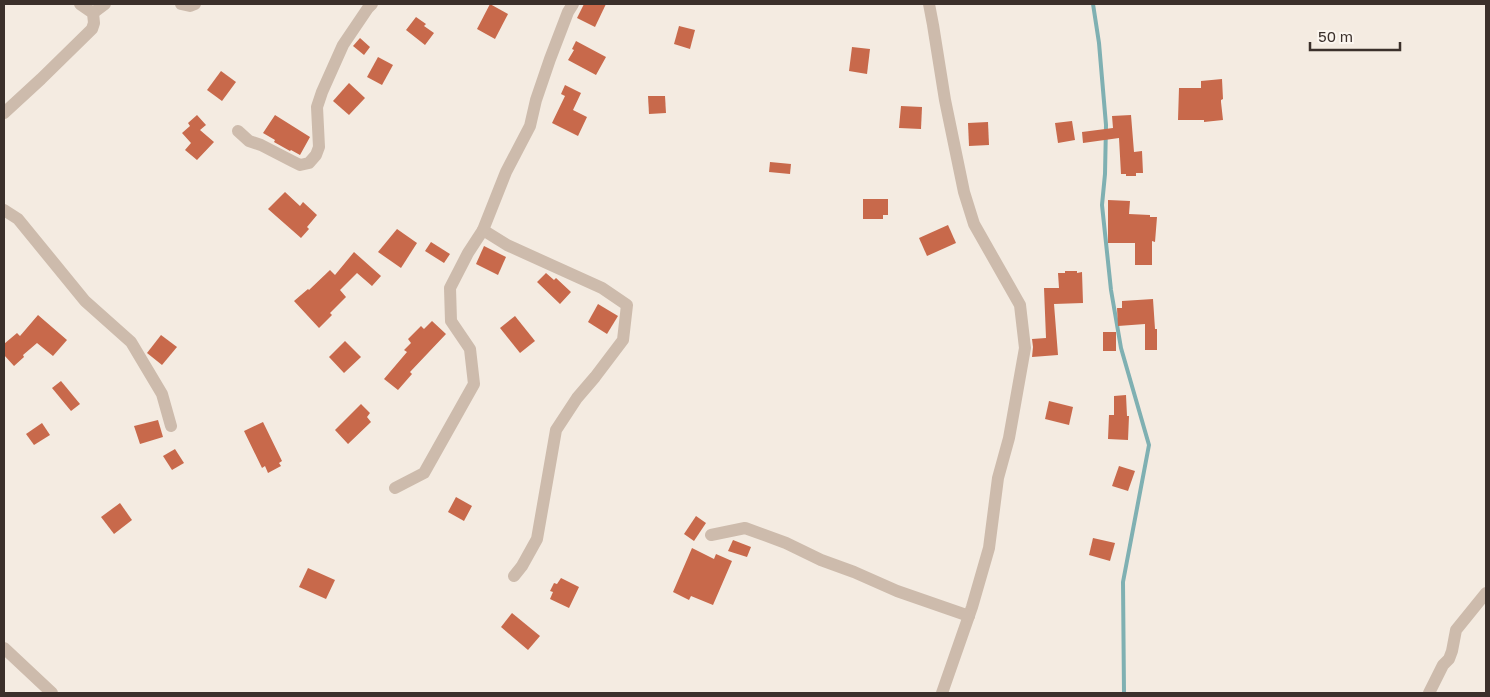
<svg xmlns="http://www.w3.org/2000/svg" width="1490" height="697" viewBox="0 0 1490 697" font-family="'Golos Text',sans-serif">
<rect width="100%" height="100%" fill="#f4ebe1"/>
<g fill="none" stroke-linecap="round" stroke-linejoin="round">
<polyline stroke="#7fb0b2" stroke-width="4" points="1093,4 1099,43 1106,125 1105,174 1102,205 1111,290 1121,348 1149,445 1123,582 1124,693"/>
</g>
<g fill="#c8694b">
<polygon points="490,4 508,14 495,39 477,29"/>
<polygon points="584,4 606,4 595,27 577,18"/>
<polygon points="416,17 426,24 424,26 434,33 425,45 406,30"/>
<polygon points="679,26 695,30 690,49 674,44"/>
<polygon points="360,38 370,47 364,55 353,46"/>
<polygon points="576,41 606,57 596,75 568,60 574,50 572,49"/>
<polygon points="852,47 870,49 867,74 849,71"/>
<polygon points="378,57 393,65 382,85 367,77"/>
<polygon points="221,71 236,82 222,101 207,90"/>
<polygon points="1222,79 1223,99 1221,100 1221,102 1223,120 1204,122 1204,120 1178,120 1179,88 1201,88 1201,81"/>
<polygon points="349,83 365,98 349,115 333,101"/>
<polygon points="565,85 581,93 573,110 587,117 578,136 552,123 565,96 561,94"/>
<polygon points="648,96 665,96 666,113 649,114"/>
<polygon points="901,106 922,107 921,129 899,128"/>
<polygon points="197,115 206,125 200,130 214,142 197,160 185,150 191,143 182,133 190,126 188,123"/>
<polygon points="275,115 310,137 300,155 291,150 290,151 274,142 275,140 263,133"/>
<polygon points="1131,115 1134,152 1142,151 1143,173 1136,173 1136,176 1126,176 1126,174 1121,174 1119,138 1083,143 1082,132 1113,128 1112,116"/>
<polygon points="1072,121 1075,140 1058,143 1055,123"/>
<polygon points="988,122 989,145 969,146 968,123"/>
<polygon points="770,162 791,164 790,174 769,172"/>
<polygon points="285,192 300,206 303,202 317,215 307,227 309,229 301,238 268,209"/>
<polygon points="863,199 888,199 888,215 883,215 883,219 863,219"/>
<polygon points="1108,200 1130,201 1129,214 1150,215 1150,217 1157,217 1155,242 1152,241 1152,265 1135,265 1135,243 1108,243"/>
<polygon points="948,225 956,243 927,256 919,238"/>
<polygon points="397,229 417,243 401,268 378,252"/>
<polygon points="431,242 450,254 444,263 425,251"/>
<polygon points="484,246 506,257 498,275 476,264"/>
<polygon points="354,252 381,276 372,286 357,273 340,290 346,297 330,313 332,315 319,328 294,301 308,289 309,290 330,270 335,275"/>
<polygon points="1065,271 1077,271 1077,273 1082,272 1083,303 1054,304 1058,355 1032,357 1033,347 1032,339 1046,338 1044,288 1059,288 1058,273 1065,273"/>
<polygon points="546,273 554,280 556,278 571,292 560,304 537,282"/>
<polygon points="1153,299 1155,329 1157,329 1157,350 1145,350 1145,324 1118,326 1117,308 1122,308 1122,301"/>
<polygon points="598,304 618,316 607,334 588,322"/>
<polygon points="38,315 67,340 53,356 37,343 23,355 24,357 14,366 4,355 4,344 17,333 20,336"/>
<polygon points="515,316 535,341 520,353 500,328"/>
<polygon points="432,321 446,334 410,372 412,374 398,390 384,379 407,352 404,350 411,343 408,339 421,326 424,329"/>
<rect x="1103" y="332" width="13" height="19"/>
<polygon points="161,335 177,347 162,365 147,353"/>
<polygon points="345,341 361,357 344,373 329,357"/>
<polygon points="61,381 80,404 71,411 52,388"/>
<polygon points="1126,395 1127,416 1129,416 1128,440 1108,439 1109,415 1114,415 1114,396"/>
<polygon points="1049,401 1073,407 1069,425 1045,419"/>
<polygon points="361,404 370,413 367,417 371,422 348,444 335,430"/>
<polygon points="158,420 163,437 140,444 134,426"/>
<polygon points="263,422 282,461 279,463 281,466 268,473 265,466 262,468 244,431"/>
<polygon points="42,423 50,435 34,445 26,434"/>
<polygon points="175,449 184,463 172,470 163,456"/>
<polygon points="1119,466 1135,471 1128,491 1112,486"/>
<polygon points="456,497 472,506 464,521 448,512"/>
<polygon points="120,503 132,520 114,534 101,517"/>
<polygon points="696,516 706,523 694,541 684,534"/>
<polygon points="1093,538 1115,543 1110,561 1089,555"/>
<polygon points="733,540 751,547 747,557 728,551"/>
<polygon points="692,548 714,559 716,554 732,561 713,605 691,596 689,600 673,592"/>
<polygon points="308,568 335,580 326,599 299,587"/>
<polygon points="561,578 579,587 569,608 550,599 553,592 550,591 554,583 557,584"/>
<polygon points="512,613 540,636 528,650 501,627"/>
</g>
<g fill="none" stroke-linecap="round" stroke-linejoin="round">
<g stroke="#cdbbac" stroke-width="12">
<polyline points="181,4 190,6 195,4"/>
<polyline points="929,4 933,25 945,100 964,192 974,224 1020,305 1025,348 1009,438 998,478 989,548 972,607 942,693"/>
<polyline points="93,13 105,4"/>
<polyline points="4,113 41,79 92,29 94,23 93,13 80,4"/>
<polyline points="238,131 249,141 261,145 292,161 300,165 309,163 316,155 319,147 317,107 322,92 343,45 368,8 372,4"/>
<polyline points="4,210 18,219 85,301 131,342 162,394 171,426"/>
<polyline points="483,230 507,245 602,288 627,305 623,340 595,377 577,398 556,430 537,539 522,566 514,576"/>
<polyline points="395,488 424,473 474,384 470,349 451,321 450,288 468,253 483,230 506,172 530,126 536,100 550,59 568,12 573,4"/>
<polyline points="711,535 745,528 786,543 821,560 854,572 897,591 969,616"/>
<polyline points="4,648 52,693"/>
<polyline points="1429,693 1443,665 1449,659 1452,651 1456,630 1486,593"/>
</g>
</g>
<rect width="1490" height="697" fill="none" stroke="#3b302b" stroke-width="10"/>
<path d="M1310 42v8h90v-8" fill="none" stroke="#3b302b" stroke-width="2.5"/>
<text x="1318" y="42" font-size="15" fill="#3b302b" stroke="#fbf5ee" stroke-width="4" paint-order="stroke">50 m</text>
</svg>
